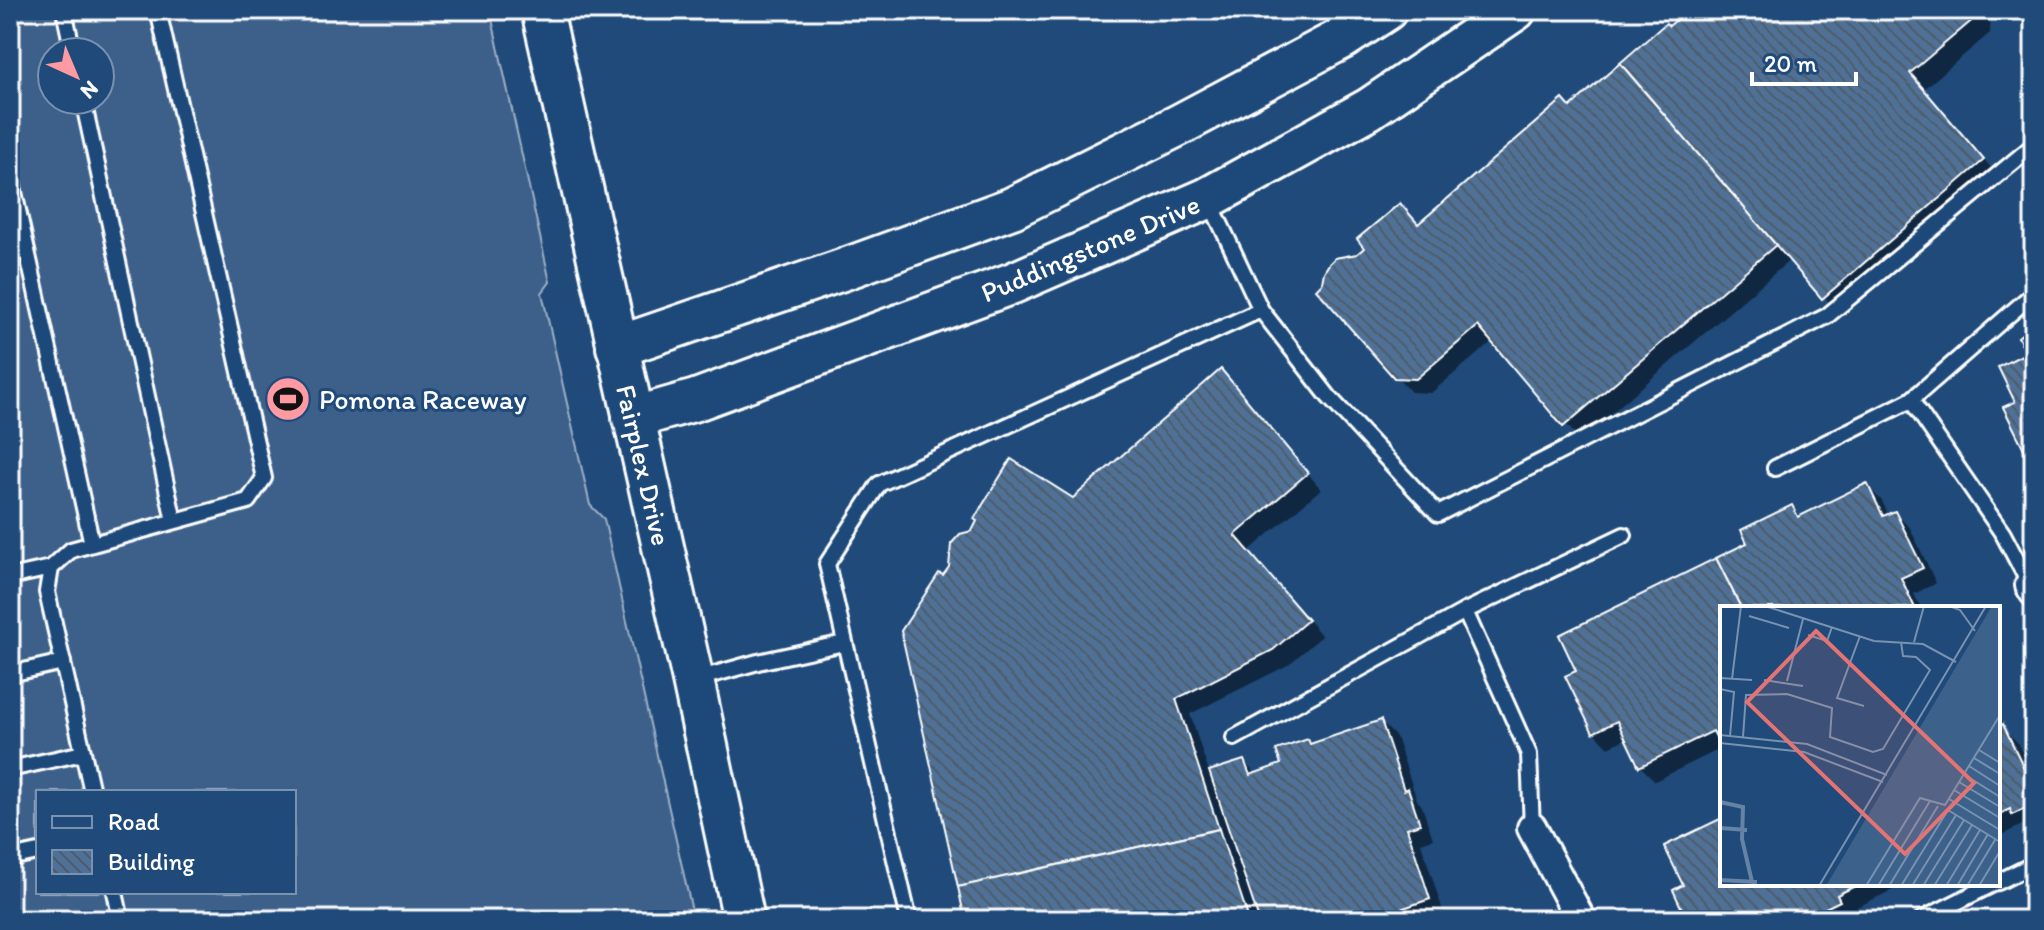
<svg xmlns="http://www.w3.org/2000/svg" width="2044" height="930" viewBox="0 0 2044 930" font-family="Itim,sans-serif">
<defs>
<pattern id="building-back-hatch" width="6" height="6" patternUnits="userSpaceOnUse" patternTransform="scale(2)"><rect width="6" height="6" fill="#507197"/><path d="M-1 5l2 2M0 0l6 6M5-1l2 2" fill="none" stroke="#4e5b6a"/></pattern>
</defs>
<rect width="100%" height="100%" fill="#1f4a7a"/>
<filter id="ink" filterUnits="userSpaceOnUse"><feTurbulence type="fractalNoise" baseFrequency=".0125" numOctaves="2"/><feDisplacementMap in="SourceGraphic" scale="16" xChannelSelector="R" yChannelSelector="G"/><feConvolveMatrix kernelMatrix="1 2 1 2 8 2 1 2 1" color-interpolation-filters="sRGB"/></filter>
<g filter="url(#ink)">
<path fill="#3c618b" stroke="#9eb0c5" stroke-width="2" fill-rule="evenodd" d="M10,10H490L550,282L542,293L590,505L604,519L694,920H10ZM52,52H100V100H52ZM38,792H294V892H38Z"/>
<g fill="#0007">
<polygon points="1691,10 1991,10 1990,33 1924,89 1998,176 1838,312 1791,259 1580,440 1493,341 1431,393 1411,392 1396,376 1324,284 1358,256 1419,226 1570,109"/>
<polygon points="1221,372 1321,489 1249,551 1322,636 1288,665 1190,714 1209,773 1244,762 1257,775 1283,766 1308,741 1312,745 1381,722 1396,737 1417,800 1422,806 1433,839 1421,843 1444,914 1425,920 967,920 943,578 950,568 1073,500"/>
<polygon points="1867,486 1882,501 1889,516 1895,513 1910,528 1936,583 1914,594 1921,608 1722,608 1722,748 1655,781 1640,766 1627,738 1609,747 1594,732 1579,672 1750,544 1791,507 1801,517"/>
<polygon points="2002,727 2017,742 2034,776 2034,826 2029,829 2024,824 1998,837 1998,729"/>
<polygon points="1722,820 1722,884 1905,884 1851,910 1854,917 1847,920 1689,920 1686,886"/>
</g>
<g fill="url(#building-back-hatch)" stroke="#fff" stroke-width="2">
<polygon points="1688,10 1976,10 1976,17 1910,73 1984,160 1822,299 1620,63 1666,23 1669,26"/>
<polygon points="1620,63 1776,245 1563,427 1478,326 1416,379 1394,378 1316,289 1322,283 1324,272 1329,264 1335,258 1357,254 1364,248 1357,239 1400,203 1418,224 1563,99 1570,107"/>
<polygon points="2034,324 2034,469 2003,407 2015,402 1998,367 2026,353 2018,337"/>
<polygon points="1221,369 1308,473 1235,535 1308,620 1273,650 1176,699 1219,829 958,887 901,631 939,573 943,575 949,567 951,544 960,534 972,531 977,521 974,519 1011,459 1073,498"/>
<polygon points="1867,483 1883,516 1895,511 1923,568 1901,578 1915,608 1741,608 1716,558 1747,543 1741,530 1792,505 1798,517"/>
<polygon points="1716,558 1741,608 1722,608 1722,749 1713,731 1639,767 1617,721 1593,733 1565,676 1576,671 1559,635"/>
<polygon points="1381,720 1404,790 1408,788 1420,824 1407,828 1430,899 1368,920 1259,920 1209,771 1244,760 1250,775 1281,764 1276,750 1308,739 1310,744"/>
<polygon points="2003,724 2034,789 2034,804 2012,815 2010,809 1998,815 1998,727"/>
<polygon points="1722,818 1722,884 1859,884 1837,895 1840,901 1801,920 1687,920 1673,890 1683,885 1664,846"/>
<polygon points="1219,829 1249,920 965,920 958,887"/>
</g>
<g fill="none" stroke-linecap="round" stroke-linejoin="round">
<g stroke="#fff" stroke-width="20">
<g id="lane">
<polyline points="64,10 73,52"/>
<polyline points="83,100 174,521"/>
<polyline points="10,174 92,544"/>
<polyline points="1210,202 1261,310"/>
<polyline points="1911,400 2003,534 2030,585"/>
<polyline points="1775,468 1911,400 2034,293"/>
<polyline points="10,577 51,568"/>
<polyline points="1465,611 1624,535"/>
<polyline points="10,674 63,662"/>
<polyline points="697,679 758,662 844,643"/>
<polyline points="1234,738 1465,611 1529,754 1532,828"/>
<polyline points="10,769 83,753"/>
<polyline points="92,792 47,592 51,568 71,550 248,501 264,478 158,10"/>
<polyline points="10,858 38,852"/>
<polyline points="1998,882 2034,864"/>
<polyline points="115,892 121,920"/>
<polyline points="909,920 827,564 879,484 1261,310 1329,397 1438,514 1827,316 2034,145"/>
<polyline points="1921,920 1993,884"/>
</g>
</g>
<g stroke="#fff" stroke-width="34">
<g id="street">
<polyline points="2030,585 2034,592"/>
<polyline points="1532,828 1581,920"/>
</g>
</g>
<g stroke="#fff" stroke-width="46">
<g id="secondary">
<polyline points="542,10 693,680 744,920"/>
<polyline points="617,347 842,270 1012,208 1181,124 1343,38 1386,10"/>
<polyline points="633,418 696,400 1013,283 1208,198 1369,109 1515,10"/>
</g>
</g>
<use href="#lane" stroke="#1f4a7a" stroke-width="14"/>
<use href="#street" stroke="#1f4a7a" stroke-width="28"/>
<use href="#secondary" stroke="#1f4a7a" stroke-width="40"/>
</g>
</g>
<defs>
<g id="stadium-disc" transform="scale(2.3)"><circle r="9.5" fill="#ff9aa2" stroke="#1f4a7a"/><path d="M0-5a6.5 5 0 1 0 0 10a6.5 5 0 1 0 0-10ZM-3.5-1.8h7v3.6h-7Z" fill="#111"/></g>
</defs>
<g fill-rule="evenodd">
<use href="#stadium-disc" x="288" y="399"/>
</g>
<g text-anchor="middle" dominant-baseline="central" stroke-width="6" stroke-linejoin="round" paint-order="stroke">
<g font-size="28" fill="#fff" stroke="#1f4a7a">
<text transform="translate(1090 248) rotate(-23)">Puddingstone Drive</text>
<text transform="translate(644 465) rotate(77)">Fairplex Drive</text>
</g>
<g font-size="28" fill="#fff" stroke="#1f4a7a" text-anchor="start">
<text x="319" y="399">Pomona Raceway</text>
</g>
</g>
<g transform="translate(1720 606)">
<rect width="280" height="280" fill="#1f4a7a"/>
<path d="M272,0H280V280H106Z" fill="#3c618b"/>
<path fill="none" stroke="#6583a4" stroke-width="4" d="M0,196L23,201L22,233L33,280M0,222L27,224M0,274L37,276"/>
<path fill="none" stroke="#7992af" stroke-width="2" d="M45,0L154,35L203,38L236,56M229,0L240,4L255,25M29,10L69,22M88,29L107,35L112,21M140,30L117,92L144,100M194,36L204,0M0,72L32,74M12,73L21,0M44,74L83,80M67,75L83,13M0,83L14,86L10,130M0,129L87,138L167,169M23,131L26,89L67,88L112,102L110,131L153,146L163,143L210,64L196,51L183,50L181,36M0,137L84,146L163,176M259,144L280,157M254,152L280,168M249,160L280,180M245,169L280,191M239,176L280,201M234,184L280,212M229,193L280,224M228,204L280,236M99,280L266,0M146,280L200,192L225,199L280,109M158,280L210,195M169,280L218,200M181,280L228,204M192,280L236,209M203,280L244,214M214,280L252,219M226,280L260,224M237,280L268,228M247,280L275,234M259,280L280,245"/>
<path fill="#e47373" fill-opacity="0.15" stroke="#e47373" stroke-width="4" d="M96,25L254,177L185,248L27,96Z"/>
<rect width="280" height="280" fill="none" stroke="#fff" stroke-width="4"/>
</g>
<rect width="2044" height="930" fill="none" stroke="#1f4a7a" stroke-width="40"/>
<rect x="20" y="20" width="2004" height="890" fill="none" stroke="#fff" stroke-width="3" filter="url(#ink)"/>
<rect x="36" y="790" width="260" height="104" fill="#1f4a7a" stroke="#7992af" stroke-width="2"/>
<rect x="52" y="816" width="40" height="12" fill="#1f4a7a" stroke="#7992af" stroke-width="2"/>
<text x="108" y="830" font-size="24" fill="#ffffff">Road</text>
<rect x="52" y="850" width="40" height="24" fill="url(#building-back-hatch)" stroke="#7992af" stroke-width="2"/>
<text x="108" y="870" font-size="24" fill="#ffffff">Building</text>
<g transform="translate(76 76) rotate(136)"><circle r="38" fill="#1f4a7a" stroke="#7992af" stroke-width="2"/>
<path d="M0-6L14 30L0 20L-14 30Z" fill="#ff9aa2"/>
<text y="-12" font-size="22" font-weight="bold" text-anchor="middle" fill="#ffffff">N</text>
</g>
<path d="M1752 72v12h104v-12" fill="none" stroke="#ffffff" stroke-width="4"/>
<text x="1764" y="72" font-size="24" fill="#ffffff" stroke="#1f4a7a" stroke-width="6" paint-order="stroke">20 m</text>
</svg>
